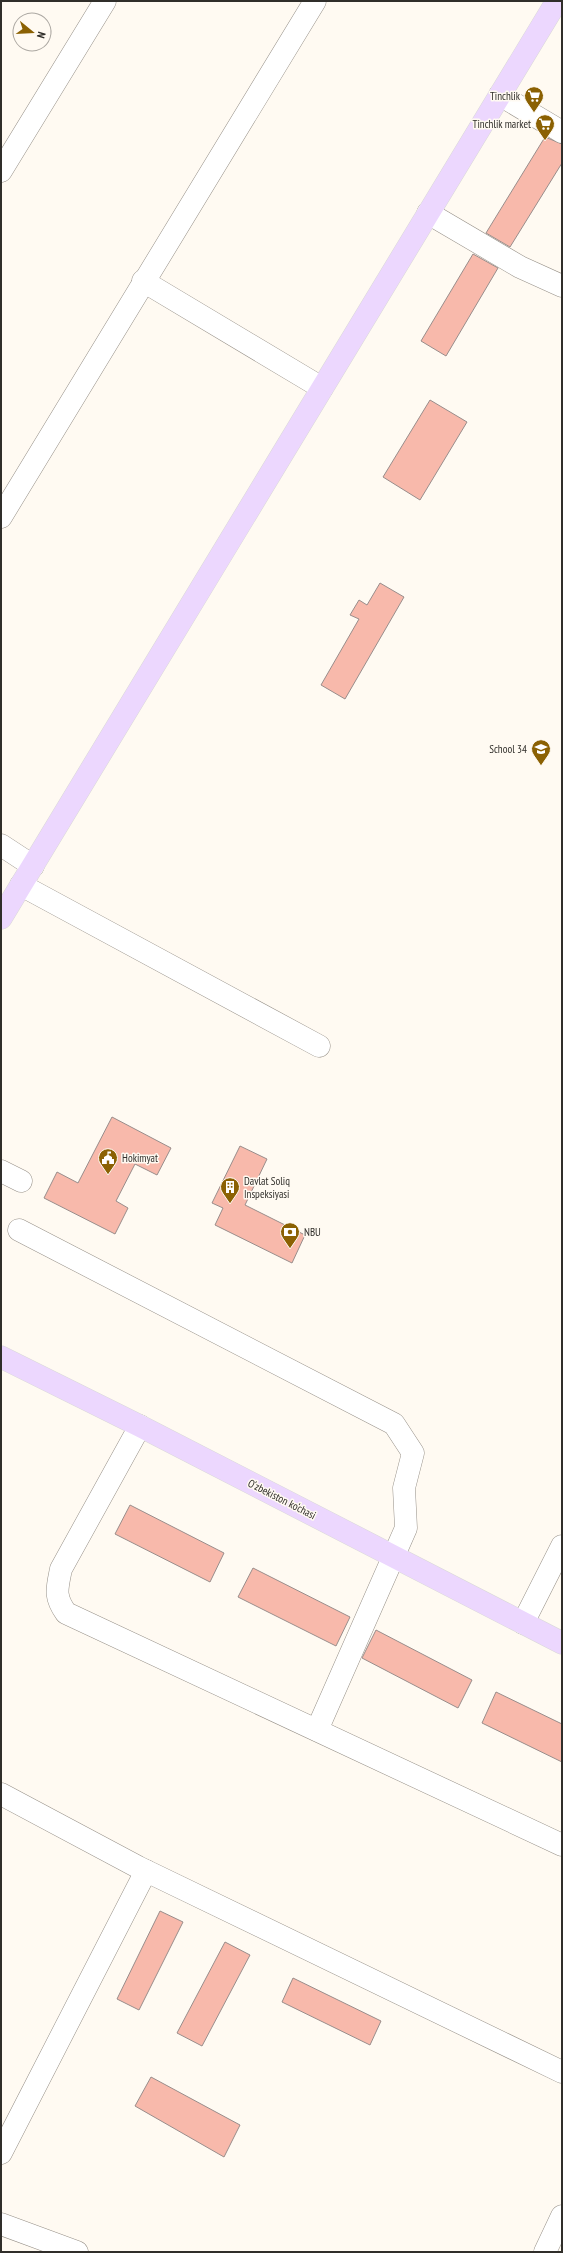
<svg xmlns="http://www.w3.org/2000/svg" width="563" height="2253" viewBox="0 0 563 2253" font-family="'PT Sans Narrow',sans-serif">
<rect width="100%" height="100%" fill="#fffaf2"/>
<g fill="#f8b9ab" stroke="#998d8b">
<polygon points="545,137 562,144 562,163 510,247 486,233"/>
<polygon points="473,254 498,268 446,356 421,341"/>
<polygon points="430,400 467,422 420,500 383,477"/>
<polygon points="380,583 404,597 345,699 321,685 359,619 350,615 359,600 367,605"/>
<polygon points="112,1117 171,1148 157,1175 135,1164 116,1201 128,1208 115,1234 44,1198 57,1172 78,1183"/>
<polygon points="240,1146 267,1159 245,1205 305,1235 292,1263 215,1225 223,1208 212,1203"/>
<polygon points="130,1505 224,1553 210,1582 115,1534"/>
<polygon points="253,1568 350,1617 336,1646 238,1597"/>
<polygon points="376,1630 472,1680 458,1708 362,1658"/>
<polygon points="496,1692 562,1724 562,1762 482,1723"/>
<polygon points="160,1911 183,1922 139,2010 117,1999"/>
<polygon points="225,1942 250,1955 202,2046 177,2033"/>
<polygon points="293,1978 381,2021 370,2045 282,2002"/>
<polygon points="151,2077 240,2125 224,2157 135,2106"/>
</g>
<g fill="none" stroke-linecap="round" stroke-linejoin="round">
<g stroke="#979189" stroke-width="23">
<g id="minor">
<polyline points="500,95 562,132"/>
<polyline points="1,171 105,1"/>
<polyline points="428,213 520,267 562,286"/>
<polyline points="143,281 322,388"/>
<polyline points="1,517 315,1"/>
<polyline points="1,845 33,866"/>
<polyline points="21,885 319,1046"/>
<polyline points="1,1171 21,1181"/>
<polyline points="19,1230 394,1424 413,1453 404,1488 406,1528 317,1730"/>
<path d="M140,1426L61,1569C57,1589 54,1596 66,1613L562,1845"/>
<polyline points="523,1623 562,1546"/>
<polyline points="1,1794 138,1867 562,2072"/>
<polyline points="1,2153 146,1871"/>
<polyline points="1,2224 77,2252"/>
<polyline points="545,2252 562,2216"/>
</g>
</g>
<g stroke="#dad9d9" stroke-width="23">
<g id="major">
<polyline points="1,918 557,1"/>
<polyline points="1,1357 140,1426 562,1643"/>
</g>
</g>
<use href="#minor" stroke="#fff" stroke-width="22"/>
<use href="#major" stroke="#ecd7fe" stroke-width="22"/>
</g>
<defs>
<g id="supermarket-pin" transform="scale(1)"><path d="M0 17L-7.5 6A9.5 9.5 0 1 1 7.5 6Z" fill="#8b6103" stroke="#fffaf2"/><path d="M-6-5.5h2.5l.6 2H6L4.5 2H-2.5L-4.4-4H-6ZM-1.5 3.2a1.3 1.3 0 1 0 .1 0ZM3 3.2a1.3 1.3 0 1 0 .1 0Z" fill="#fff"/></g>
<g id="school-pin" transform="scale(1)"><path d="M0 17L-7.5 6A9.5 9.5 0 1 1 7.5 6Z" fill="#8b6103" stroke="#fffaf2"/><path d="M0-5L7-2L0 1L-7-2ZM-4 1L0 2.5L4 1V4Q0 6-4 4Z" fill="#fff"/></g>
<g id="civic-pin" transform="scale(1)"><path d="M0 17L-7.5 6A9.5 9.5 0 1 1 7.5 6Z" fill="#8b6103" stroke="#fffaf2"/><path d="M-.6-6.5H3V-4.5H.6V-3L4-1V1h2V6H-6V1h2V-1L-.6-3ZM-1.2 2.5V6h2.4V2.5Z" fill="#fff"/></g>
<g id="building-pin" transform="scale(1)"><path d="M0 17L-7.5 6A9.5 9.5 0 1 1 7.5 6Z" fill="#8b6103" stroke="#fffaf2"/><path d="M-4-6H4V6H1V3H-1V6H-4ZM-2.5-4.3h1.7v1.8h-1.7ZM.8-4.3h1.7v1.8H.8ZM-2.5-1h1.7V.8h-1.7ZM.8-1h1.7V.8H.8Z" fill="#fff"/></g>
<g id="bank-pin" transform="scale(1)"><path d="M0 17L-7.5 6A9.5 9.5 0 1 1 7.5 6Z" fill="#8b6103" stroke="#fffaf2"/><path d="M-6-4H6V4H-6ZM0-2.3a2.3 2.3 0 1 0 0 4.6a2.3 2.3 0 1 0 0-4.6Z" fill="#fff"/></g>
</defs>
<g fill-rule="evenodd">
<use href="#supermarket-pin" x="534" y="96"/>
<use href="#supermarket-pin" x="545" y="124"/>
<use href="#school-pin" x="541" y="749"/>
<use href="#civic-pin" x="108" y="1158"/>
<use href="#building-pin" x="230" y="1187"/>
<use href="#bank-pin" x="290" y="1232"/>
</g>
<g text-anchor="middle" dominant-baseline="central" stroke-width="3" stroke-linejoin="round" paint-order="stroke">
<g font-size="11" fill="#302e2a" stroke="#fffaf2" text-anchor="end">
<text x="520" y="96">Tinchlik</text>
<text x="531" y="124">Tinchlik market</text>
<text x="527" y="749">School 34</text>
<text x="122" y="1158" text-anchor="start">Hokimyat</text>
<text x="244" y="1181" text-anchor="start">Davlat Soliq<tspan x="244" dy="13">Inspeksiyasi</tspan></text>
<text x="304" y="1232" text-anchor="start">NBU</text>
</g>
<g font-size="11" fill="#302e2a" stroke="#fffaf2">
<text transform="translate(282 1499) rotate(27)">O‘zbekiston ko‘chasi</text>
</g>
</g>
<rect width="563" height="2253" fill="none" stroke="#302e2a" stroke-width="4"/>
<g transform="translate(32 32) rotate(108)"><circle r="19" fill="#fffaf2" stroke="#aca8a2"/>
<path d="M0-3L7 15L0 10L-7 15Z" fill="#8b6103"/>
<text y="-6" font-size="11" font-weight="bold" text-anchor="middle" fill="#302e2a">N</text>
</g>
</svg>
